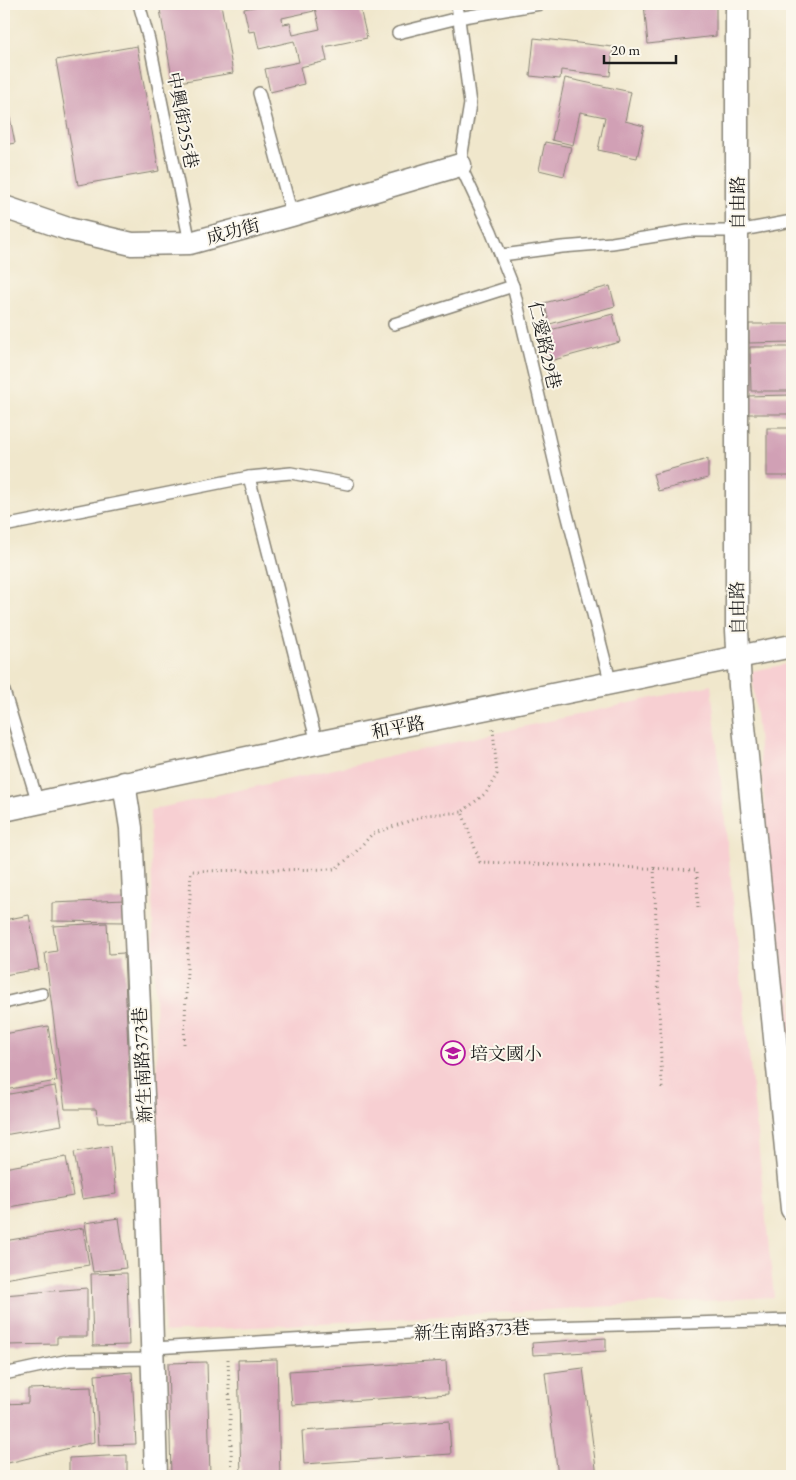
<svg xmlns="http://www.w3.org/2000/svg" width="796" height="1480" viewBox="0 0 796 1480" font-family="'EB Garamond','Noto Serif TC',serif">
<rect width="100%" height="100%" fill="#fbf7ec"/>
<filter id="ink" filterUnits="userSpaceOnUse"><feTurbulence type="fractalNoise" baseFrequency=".02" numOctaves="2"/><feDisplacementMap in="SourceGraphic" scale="10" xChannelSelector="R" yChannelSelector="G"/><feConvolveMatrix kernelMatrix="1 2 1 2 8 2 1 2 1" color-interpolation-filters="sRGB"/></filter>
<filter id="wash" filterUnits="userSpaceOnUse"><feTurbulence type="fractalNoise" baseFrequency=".0096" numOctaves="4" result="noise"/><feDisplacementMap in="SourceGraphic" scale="20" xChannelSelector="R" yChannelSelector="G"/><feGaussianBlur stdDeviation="1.12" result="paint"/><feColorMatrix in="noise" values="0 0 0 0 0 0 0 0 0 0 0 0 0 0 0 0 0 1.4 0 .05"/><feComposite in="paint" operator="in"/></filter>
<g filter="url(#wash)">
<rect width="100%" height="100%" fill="#f0e7cc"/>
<g fill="#f7cfd2">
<polygon points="792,663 792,1103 752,671"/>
<polygon points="711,685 774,1297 164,1332 150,810"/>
</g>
<g id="blocks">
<g fill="#d1a0b5">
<polygon points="159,4 221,4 233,73 173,83"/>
<polygon points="268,4 312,4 314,11 282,18 283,24 290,23 293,35 320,29 315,8 333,4 359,4 367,38 324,47 327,61 300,67 304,84 270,92 265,69 299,62 294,41 259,49 255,31 249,32 244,9"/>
<polygon points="644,4 716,4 716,36 648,44"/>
<polygon points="534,38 613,47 610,76 561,70 560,79 530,76"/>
<polygon points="137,46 159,171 78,185 56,60"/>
<polygon points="565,78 631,92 625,121 644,126 637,158 598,150 605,117 580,112 573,145 552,140"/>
<polygon points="4,88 15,143 4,145"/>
<polygon points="545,142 571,147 564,176 539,170"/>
<polygon points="610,286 615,306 550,324 544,303"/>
<polygon points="613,314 620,342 550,361 542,332"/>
<polygon points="749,324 792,324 792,342 749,343"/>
<polygon points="750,347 792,347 792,391 751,391"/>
<polygon points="792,395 792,414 746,414 746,396"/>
<rect x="767" y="428" width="25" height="48"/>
<polygon points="708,459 708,478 658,491 653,474"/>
<polygon points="125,900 124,922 52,921 52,903"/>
<polygon points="29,915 39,969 4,975 4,920"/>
<polygon points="107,923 109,954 124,953 131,1122 98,1123 96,1109 65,1109 45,953 57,951 53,926"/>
<polygon points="48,1026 57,1081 4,1090 4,1034"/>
<polygon points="55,1086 62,1125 4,1135 4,1095"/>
<polygon points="111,1146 116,1194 82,1199 74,1152"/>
<polygon points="66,1157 73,1196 4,1208 4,1168"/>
<polygon points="119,1218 126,1268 93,1272 85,1223"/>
<polygon points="83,1228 89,1265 4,1279 4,1241"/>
<polygon points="127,1273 129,1345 93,1346 91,1274"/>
<polygon points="87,1288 87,1337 57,1337 57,1344 8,1345 9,1353 4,1354 4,1295"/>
<polygon points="606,1338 606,1351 533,1355 532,1343"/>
<polygon points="277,1359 280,1476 241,1476 238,1360"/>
<polygon points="446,1361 448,1394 292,1405 289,1371"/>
<polygon points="207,1362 210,1476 171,1476 168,1363"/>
<polygon points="583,1368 597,1476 558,1476 545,1373"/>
<polygon points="132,1372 136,1444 99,1445 95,1375"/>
<polygon points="91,1387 94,1442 4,1464 4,1404 28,1403 28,1389"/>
<polygon points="449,1421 451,1454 304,1464 302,1431"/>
<polygon points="127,1455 127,1476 69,1476 69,1458"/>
</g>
</g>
</g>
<g filter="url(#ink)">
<use href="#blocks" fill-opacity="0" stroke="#868274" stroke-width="1"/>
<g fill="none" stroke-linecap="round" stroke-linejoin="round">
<g stroke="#868274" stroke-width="14">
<g id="service">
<polyline points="139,4 149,40 190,243"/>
<polyline points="457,4 470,104 460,165 491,231 513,286 563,498 611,684"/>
<polyline points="398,33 458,18 540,4"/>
<polyline points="259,93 292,215"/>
<polyline points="502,255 562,247 612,243 688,231 737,231 792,221"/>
<polyline points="394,324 513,286"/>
<polyline points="249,477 317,743"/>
<polyline points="4,526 249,477 291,473 348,484"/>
<polyline points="4,691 38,803"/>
<polyline points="4,1003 42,994"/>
<polyline points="153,1348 479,1329 792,1320"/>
<polyline points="4,1374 69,1360 152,1359"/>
</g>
</g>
<g stroke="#868274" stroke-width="25">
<g id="minor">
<polyline points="737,4 737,630 740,686 792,1209"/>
<polyline points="4,207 68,229 132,244 190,243 292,215 460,165"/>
<polyline points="124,783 131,828 148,1206 156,1476"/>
<polyline points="4,810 317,743 792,646"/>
</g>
</g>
<g stroke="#868274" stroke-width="3" stroke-dasharray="1 4" stroke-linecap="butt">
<polyline points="493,729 497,774 486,793 462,812 480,862 697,870 698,911"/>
<polyline points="654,867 662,1088"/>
<polyline points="184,1044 191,871 335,869 353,855 372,834 426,815 462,812"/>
<polyline points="228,1359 232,1476"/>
</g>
<use href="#service" stroke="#fff" stroke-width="11"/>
<use href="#minor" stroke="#fff" stroke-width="22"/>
</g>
</g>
<defs>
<g id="school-ring" transform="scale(1.25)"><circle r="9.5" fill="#fbf7ec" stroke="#b5179e" stroke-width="1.5"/><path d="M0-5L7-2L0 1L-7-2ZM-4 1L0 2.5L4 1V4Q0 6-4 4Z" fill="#b5179e"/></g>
</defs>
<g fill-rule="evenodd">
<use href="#school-ring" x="453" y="1053"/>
</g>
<g text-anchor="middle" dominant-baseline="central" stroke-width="4" stroke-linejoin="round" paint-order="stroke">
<g font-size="18" fill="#1c1c1c" stroke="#fbf7ec">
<text transform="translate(183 120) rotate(79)">中興街255巷</text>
<text transform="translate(737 203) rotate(-90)">自由路</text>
<text transform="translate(233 231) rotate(-15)">成功街</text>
<text transform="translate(545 345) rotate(77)">仁愛路29巷</text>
<text transform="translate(737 608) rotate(-91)">自由路</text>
<text transform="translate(398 727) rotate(-11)">和平路</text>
<text transform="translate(142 1065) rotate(-93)">新生南路373巷</text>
<text transform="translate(472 1330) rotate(-3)">新生南路373巷</text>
</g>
<g font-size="18" fill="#1c1c1c" stroke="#fbf7ec" text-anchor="start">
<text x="470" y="1053">培文國小</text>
</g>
</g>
<rect width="796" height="1480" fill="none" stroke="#fbf7ec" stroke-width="20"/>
<path d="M604 55v8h72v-8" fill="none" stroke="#1c1c1c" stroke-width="2.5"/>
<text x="611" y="55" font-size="15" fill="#1c1c1c" stroke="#fbf7ec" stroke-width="4" paint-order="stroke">20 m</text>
</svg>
